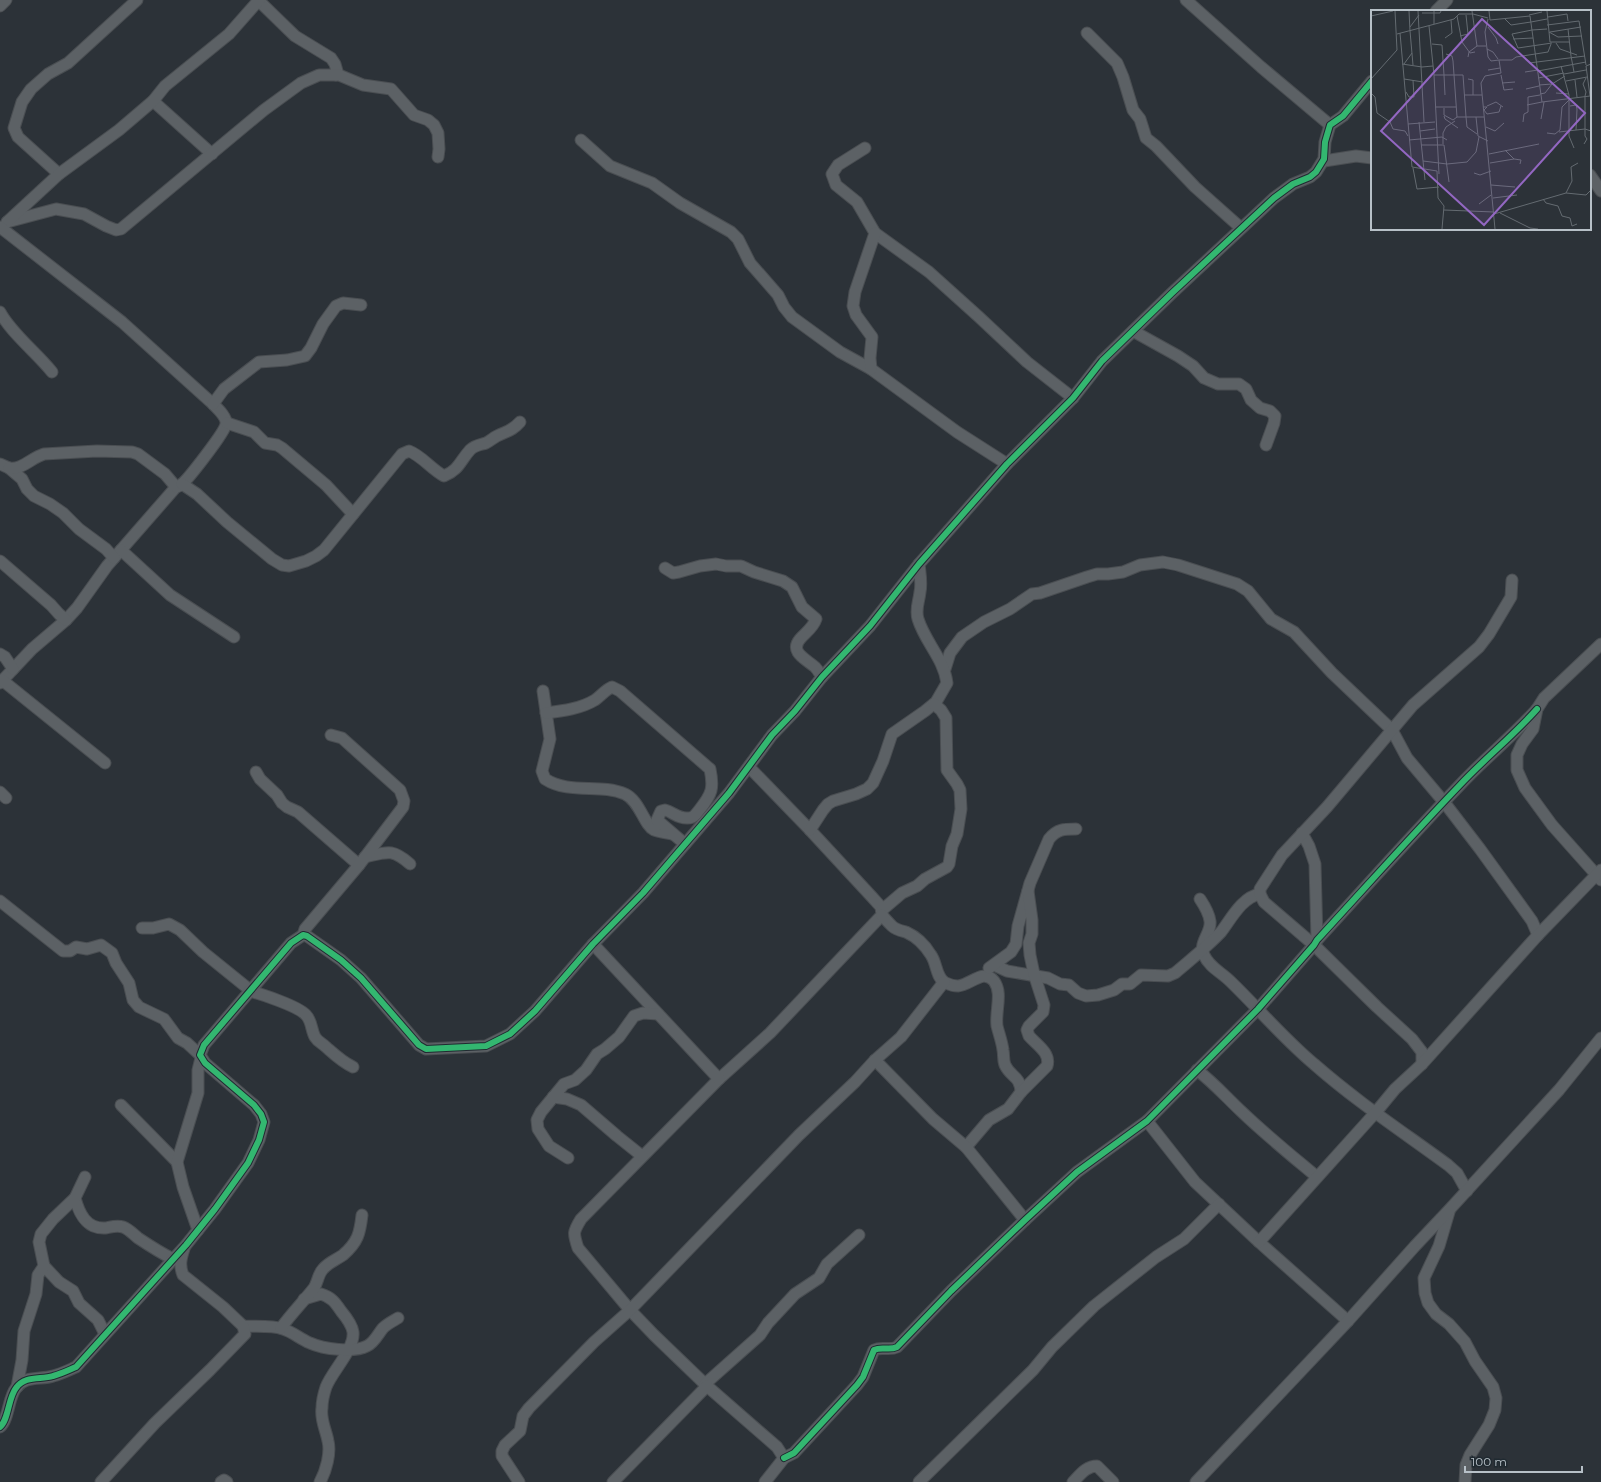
<svg xmlns="http://www.w3.org/2000/svg" width="1601" height="1482" viewBox="0 0 1601 1482" font-family="Montserrat,sans-serif">
<rect width="100%" height="100%" fill="#2c3238"/>
<g fill="none" stroke-linecap="round" stroke-linejoin="round">
<g stroke="#4a4e52" stroke-width="13">
<g id="minor">
<polyline points="258,0 295,36 331,58 335,64 337,71 336,75"/>
<polyline points="1186,0 1261,67 1330,125"/>
<polyline points="0,6 6,0"/>
<polyline points="1436,11 1447,0"/>
<polyline points="1087,33 1117,63 1123,77 1133,110 1140,119 1146,138 1156,146 1195,187 1241,228"/>
<polyline points="153,101 212,154"/>
<polyline points="581,140 610,166 652,183 680,203 731,232 738,239 750,263 778,295 784,307 792,317 840,352 871,369 957,432 1007,464"/>
<polyline points="865,148 838,165 832,174 836,185 857,202 875,233 929,272 979,317 1027,362 1073,398"/>
<polyline points="1324,161 1356,156 1372,158"/>
<polyline points="59,174 18,137 14,128 22,102 31,89 48,74 68,63 137,0"/>
<polyline points="1590,175 1601,191"/>
<polyline points="7,222 56,209 84,214 106,226 116,230 121,229 264,110 301,83 319,75 339,75 363,85 391,89 414,115 428,120 434,125 438,133 439,149 438,157"/>
<polyline points="7,222 59,174 119,130 153,101 165,86 229,34 259,0"/>
<path d="M0,227L122,322L213,404C218,409 227,417 226,424C225,432 189,478 182,484C182,485 177,487 176,487L107,566L77,608L66,620L32,649L0,683"/>
<path d="M0,312C11,333 37,353 52,372"/>
<polyline points="1133,331 1178,356 1193,366 1204,378 1218,384 1239,384 1246,389 1251,400 1260,408 1270,411 1275,416 1274,423 1266,445"/>
<polyline points="871,369 870,358 872,337 856,315 853,306 855,292 875,233"/>
<polyline points="213,404 224,389 259,362 287,360 305,356 311,348 323,324 336,306 343,303 361,305"/>
<polyline points="227,423 254,432 265,443 277,445 282,448 326,485 353,514"/>
<polyline points="0,464 9,468 22,479 27,489 34,496 50,504 63,513 79,529 106,549 114,558"/>
<path d="M9,468C22,470 31,458 44,454L97,451L132,452L138,454L165,474L176,487"/>
<path d="M182,484L197,494L227,522L272,559L282,565L289,566L306,561L316,556L324,550L402,454L409,451C422,456 431,469 444,476C459,470 460,461 470,450C475,445 480,445 486,443C490,441 493,438 497,436C507,431 512,431 520,422"/>
<polyline points="121,550 170,595 234,637"/>
<polyline points="0,561 51,605 59,614 66,620"/>
<path d="M665,568L673,573L679,572L700,566L716,564L726,566H741L754,572L783,581L792,587L802,607L816,619C813,628 806,632 800,639C789,652 806,659 815,667C818,670 820,674 822,677"/>
<polyline points="0,654 5,657 13,669"/>
<polyline points="945,669 950,653 962,637 984,622 1010,609 1032,594 1040,593 1087,577 1097,574 1108,574 1123,572 1140,565 1163,562 1178,565 1237,584 1248,591 1271,619 1294,632 1332,673 1392,730 1407,758 1444,802 1480,849 1532,921 1538,935"/>
<polyline points="2,680 105,763"/>
<path d="M543,691L550,739L542,771L545,779C570,795 600,783 625,794C640,801 644,825 654,830C659,832 666,833 672,834"/>
<path d="M546,713C562,711 580,709 595,700C601,696 605,690 612,687L620,691L710,769C714,788 712,794 700,809C696,814 694,818 688,818C678,819 673,812 665,810L661,811L657,820L685,844"/>
<path d="M749,767L810,830L872,897L881,907L882,915L770,1033L719,1079L581,1219C573,1232 573,1233 578,1248L630,1310L654,1335L707,1386L777,1447L784,1458L765,1482"/>
<polyline points="256,772 260,779 277,795 282,803 287,807 298,812 359,865"/>
<polyline points="0,792 6,798"/>
<path d="M810,830L823,810L828,804L833,801L856,794L867,789L873,783L883,761L892,734L925,711L936,702L947,683C944,659 925,642 918,619C915,609 919,602 920,592C922,583 920,573 919,564"/>
<polyline points="1302,833 1309,846 1315,864 1317,940"/>
<path d="M365,857C387,852 392,848 410,864"/>
<polyline points="1601,880 1552,825 1525,788 1517,770 1517,755 1522,744 1533,729 1537,709 1544,698 1601,644"/>
<path d="M1200,899C1204,905 1209,913 1210,921C1212,933 1198,942 1204,955C1209,967 1221,972 1230,981C1258,1008 1284,1039 1314,1064C1356,1101 1403,1132 1448,1165L1457,1173L1467,1191"/>
<polyline points="0,901 63,951 70,951 76,947 87,949 101,945 112,953 116,963 129,983 133,1000 139,1007 164,1019 178,1038 187,1043 200,1055"/>
<polyline points="882,910 902,893 917,886 925,879 947,867 949,864 952,846 957,834 961,809 960,790 957,784 947,770 946,718 941,710 934,704"/>
<path d="M882,915C885,919 889,923 892,926C896,930 902,931 906,932C917,937 925,945 931,955C937,963 936,979 946,983C950,985 955,986 958,986C971,985 983,968 994,981C1003,993 995,1011 997,1026C999,1034 1002,1042 1003,1050C1004,1055 1003,1060 1005,1065C1011,1078 1020,1075 1021,1092L1008,1109L989,1120L966,1147"/>
<polyline points="142,928 153,928 169,924 180,930 203,952 250,990"/>
<polyline points="303,935 305,929 359,865 403,807 404,801 400,790 342,738 331,735"/>
<polyline points="593,944 719,1079"/>
<path d="M994,965L1007,971L1048,978L1060,984L1069,985L1078,993L1086,996L1098,995L1114,990L1122,984H1130L1141,975L1168,976L1175,973C1190,960 1207,947 1221,932C1231,919 1242,897 1260,894"/>
<path d="M989,968L1011,952L1016,944L1018,926L1030,883L1049,839C1057,829 1064,829 1076,829"/>
<path d="M249,991C261,994 298,1006 306,1015C312,1021 311,1030 315,1037C318,1042 322,1043 326,1047C335,1055 342,1062 353,1067"/>
<polyline points="875,1060 933,1119 966,1147 1025,1220"/>
<polyline points="1422,1064 1422,1052 1412,1039 1377,1007 1314,945 1264,902 1260,894 1260,889 1282,855 1327,807 1413,705 1479,647 1489,634 1511,597 1512,580"/>
<path d="M1197,1070C1214,1083 1227,1098 1242,1112C1266,1135 1292,1156 1317,1177"/>
<path d="M1021,1092L1047,1066C1051,1053 1037,1045 1029,1036L1027,1030L1029,1026L1043,1012L1044,1005L1034,974L1030,955L1029,943L1032,934V920L1028,891"/>
<polyline points="553,1097 567,1099 581,1105 617,1136 642,1156"/>
<polyline points="121,1105 177,1162"/>
<polyline points="1147,1121 1195,1182 1259,1242 1348,1321"/>
<polyline points="568,1158 549,1146 538,1129 537,1120 541,1112 564,1084 575,1080 586,1070 597,1054 605,1049 619,1037 634,1016 643,1013 658,1014"/>
<path d="M75,1198C79,1213 86,1229 105,1228C111,1227 117,1225 123,1227C129,1229 134,1235 138,1238C150,1246 161,1253 173,1259"/>
<polyline points="1449,1212 1439,1246 1424,1278 1425,1293 1428,1303 1436,1314 1449,1324 1465,1342 1475,1361 1493,1387 1496,1398 1495,1410 1489,1425 1470,1455 1466,1465 1465,1482"/>
<polyline points="198,1230 183,1187 177,1162 198,1093 198,1070 201,1058"/>
<polyline points="1259,1242 1376,1112 1395,1089 1422,1064 1538,935 1601,870"/>
<polyline points="44,1266 59,1282 73,1291 79,1303 98,1320 105,1334"/>
<path d="M304,1299L321,1294C331,1297 335,1302 341,1311C346,1317 352,1325 353,1332C355,1349 332,1371 326,1387C324,1393 322,1401 322,1408C320,1419 326,1430 328,1441C331,1453 326,1471 320,1482"/>
<path d="M243,1326C255,1327 271,1325 283,1329C293,1332 300,1339 310,1343C323,1349 354,1353 367,1346C374,1343 378,1334 383,1328C387,1324 393,1321 398,1318"/>
<path d="M281,1328C291,1314 303,1302 314,1288C318,1282 318,1274 323,1269C329,1262 336,1260 343,1255C358,1242 360,1233 362,1215"/>
<polyline points="705,1384 760,1335 768,1323 795,1294 819,1278 827,1264 859,1235"/>
<polyline points="17,1387 22,1360 24,1331 36,1294 38,1275 44,1266 39,1242 41,1234 53,1219 75,1198 85,1177"/>
<path d="M0,1427C9,1419 8,1398 16,1388C25,1375 41,1380 53,1376C61,1374 69,1370 76,1367L186,1245L215,1209L248,1163L259,1140L264,1122L261,1114L254,1105L205,1063L200,1055L204,1045L291,943L303,935L307,936L341,960L361,978L419,1045L426,1049L486,1046L510,1034L535,1011L593,944L643,893L729,793L772,735L795,711L822,677L870,626L919,564L1007,464L1073,398L1102,361L1172,293L1274,198L1293,184L1310,177L1316,172L1324,159L1325,142L1330,125L1343,116L1372,81"/>
<path d="M784,1458L794,1453L857,1385L863,1377L874,1350C882,1346 889,1351 897,1347L951,1291L1025,1220L1077,1172L1147,1121L1258,1009L1314,945L1317,940C1364,889 1411,836 1459,786C1484,759 1513,736 1537,709"/>
<path d="M101,1482L155,1423L210,1370L245,1334L243,1326L223,1307L183,1275C179,1265 181,1258 184,1249"/>
<polyline points="221,1482 224,1480 227,1482"/>
<polyline points="519,1482 502,1456 502,1451 505,1445 520,1431 523,1416 529,1408 594,1342 630,1310 799,1135 855,1082 875,1060 901,1037 944,982"/>
<polyline points="613,1482 707,1386"/>
<polyline points="919,1482 1033,1370 1052,1347 1094,1306 1156,1257 1184,1239 1219,1204"/>
<path d="M1073,1482C1080,1475 1086,1466 1097,1466L1113,1482"/>
<polyline points="1196,1482 1348,1321 1415,1246 1449,1210 1559,1090 1601,1038"/>
</g>
</g>
<use href="#minor" stroke="#5c6165" stroke-width="11"/>
<g stroke="#202a31" stroke-width="8">
<g id="cycleway">
<path d="M0,1427C9,1419 8,1398 16,1388C25,1375 41,1380 53,1376C61,1374 69,1370 76,1367L186,1245L215,1209L248,1163L259,1140L264,1122L261,1114L254,1105L205,1063L200,1055L204,1045L291,943L303,935L307,936L341,960L361,978L419,1045L426,1049L486,1046L510,1034L535,1011L593,944L643,893L729,793L772,735L795,711L822,677L870,626L919,564L1007,464L1073,398L1102,361L1172,293L1274,198L1293,184L1310,177L1316,172L1324,159L1325,142L1330,125L1343,116L1372,81"/>
<path d="M784,1458L794,1453L857,1385L863,1377L874,1350C882,1346 889,1351 897,1347L951,1291L1025,1220L1077,1172L1147,1121L1258,1009L1314,945L1317,940C1364,889 1411,836 1459,786C1484,759 1513,736 1537,709"/>
</g>
</g>
<use href="#cycleway" stroke="#33b770" stroke-width="6"/>
</g>
<g transform="translate(1371 10)">
<rect width="220" height="220" fill="#2c3238"/>
<path fill="none" stroke="#646b71" stroke-width="1" d="M38,1L39,21M47,1L53,112M63,1V14M101,1L106,36H115M118,1L119,10L159,6L171,92L219,86L215,56L220,54M176,1L179,32H198M51,3H69L70,1M158,5L171,2M0,6L22,1M86,6L91,32L99,43L104,42M177,7L196,4L197,11M117,9L114,22L117,47L120,51L128,50L130,63L114,66L110,73L124,219M134,9L140,15L160,12M160,12L176,9M176,15L208,11L215,55M58,16L63,65H92L95,107H113M39,17L48,5M117,17L125,28L127,34M197,19L200,46M161,20L141,24L147,38L181,33M161,20L176,19M39,21L42,55M178,22L187,27L211,26M179,22L210,17M29,23L41,157L66,161L67,188L73,196L71,219M26,24L83,9L88,4H102L117,8M89,26L97,24L95,5M74,28L81,23L80,10M142,29L162,28M185,33L189,39L206,45M61,34L71,35L73,65M116,39L122,42L127,49M75,44L81,46L82,51L86,107M200,46L203,62M97,47L98,42L106,36M128,50H141L145,47L177,42L180,34M158,53L214,46M31,54L51,57L62,56M33,54L41,43M190,56L198,85V126L203,138M117,60L129,58M167,61L215,52M154,62L167,60M193,64L215,60M63,65L68,164M73,65L74,85M130,65L133,80L142,79M167,68L193,63M0,69L26,40L24,1M33,69L52,72M97,69L102,70V85M204,70L206,87M195,71L216,67M131,73L144,72M168,75L181,74L194,66M155,79L168,76M35,82L38,87H43L42,70M0,83L4,87L6,103L19,112L22,119L34,121L37,126M185,83L198,84M169,84L174,83L181,74M93,85H111M214,86L215,82L212,74L215,68M156,95L171,92M116,96L125,92L132,97M199,96L205,95L206,99L205,120M64,97H85M112,97H116L113,100L116,104L128,102L130,96M73,98V105L82,110L86,107H95M73,106L74,109L87,118M95,107L96,117L106,124M105,107L107,126L117,131M170,109L173,92M48,112L54,170M152,112L153,104L157,102V87L169,85M37,114L64,112M115,117L124,121L133,113M49,121L64,119M188,122L214,119L220,121M176,123L184,124L189,120L191,97L198,90M38,130L71,127L76,130M72,134V123L75,117L84,111M213,134L216,129L214,126V86M50,135H73L78,172M134,140L143,149M118,144L168,134M52,151L76,154L96,152L105,142L108,127M119,153L143,149L150,150L149,154M42,158L46,179L68,177M103,163L109,165L120,161M120,175L144,177M195,183L201,171L200,157L207,153M122,188L146,185M172,189L175,193L187,196L191,206L199,208L201,216L206,214M108,194L120,185M73,200L123,202M129,203L159,218L167,219M123,204L195,183L215,185L220,180"/>
<path fill="#9367c2" fill-opacity="0.15" stroke="#9367c2" stroke-width="2" d="M111,9L214,103L113,215L10,121Z"/>
<rect width="220" height="220" fill="none" stroke="#b7c0c7" stroke-width="2"/>
</g>
<path d="M1465 1466v6h117v-6" fill="none" stroke="#b7c0c7" stroke-width="2"/>
<text x="1471" y="1466" font-size="12" fill="#b7c0c7" stroke="#202a31" stroke-width="3" paint-order="stroke">100 m</text>
</svg>
